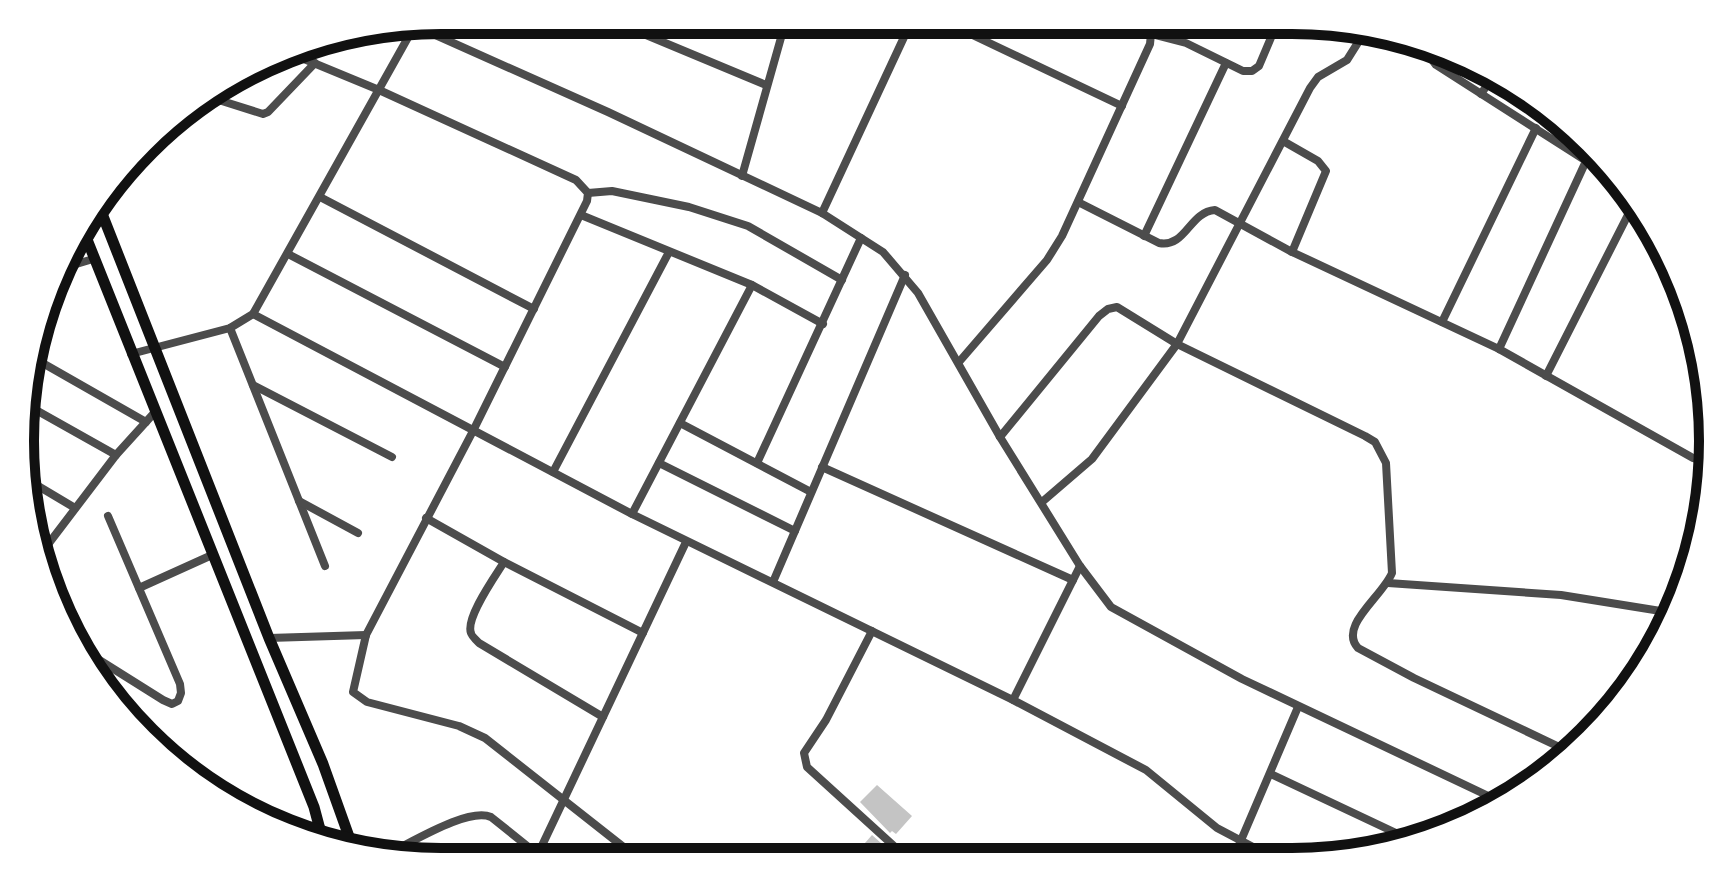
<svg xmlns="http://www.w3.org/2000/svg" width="1733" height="882" viewBox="0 0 1733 882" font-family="'Crimson Pro',serif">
<rect width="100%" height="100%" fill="#fff"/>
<g fill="#c4c4c4">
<polygon points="877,785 912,816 896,834 892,831 890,833 860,802"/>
<polygon points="872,835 881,843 866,860 850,860"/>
</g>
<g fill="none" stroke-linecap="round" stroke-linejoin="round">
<g stroke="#4c4c4c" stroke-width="8">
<polyline points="610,20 766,85"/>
<polyline points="943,21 1122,106"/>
<polyline points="413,25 608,112 822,213 883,252 918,293 1000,437 1080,566 1111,607 1242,679 1501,802"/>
<polyline points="1151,34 1186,43 1243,71 1252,71 1259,66 1278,21"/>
<polyline points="1431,51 1430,57 1436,65 1619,182"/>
<polyline points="287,52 379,90 576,180 588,193 587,201 473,431 366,635 353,692 367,702 459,726 485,738 640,860"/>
<polyline points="1481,94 1494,75"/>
<polyline points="206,96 263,114 268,112 315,63"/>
<polyline points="1283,141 1318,161 1326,171 1292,252"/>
<polyline points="742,176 786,20"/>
<polyline points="588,193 612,191 689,207 748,226 842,280"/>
<polyline points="320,197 534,309"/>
<path d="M1078,202L1159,243C1186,248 1189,212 1215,210L1292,252L1499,349L1693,458L1711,464"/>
<polyline points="822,213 912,20"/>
<polyline points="581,215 752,285 823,324"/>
<polyline points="1144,236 1226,63"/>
<polyline points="288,254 505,367"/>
<polyline points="63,268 93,259"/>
<polyline points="253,314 632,514 1013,700 1146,770 1217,828 1276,859"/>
<polyline points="1442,322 1536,128"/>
<polyline points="230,328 325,566"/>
<polyline points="1499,349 1587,159"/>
<polyline points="131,354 230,328 253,314 415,25"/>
<polyline points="32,357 146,422"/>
<polyline points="959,362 1047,260 1062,236 1150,44 1151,34 1138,21"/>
<polyline points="1546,376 1633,205"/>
<polyline points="253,385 392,457"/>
<polyline points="27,405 116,455"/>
<polyline points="680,423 811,492"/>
<path d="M1000,437L1099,316L1108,309L1117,307L1177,344L1365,436L1375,442L1386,463L1392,573C1382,597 1338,626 1358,648L1414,678L1572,753"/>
<polyline points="659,463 795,531"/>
<polyline points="757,463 861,238"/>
<polyline points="822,467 1073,580"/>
<polyline points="553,472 669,252"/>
<polyline points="23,477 75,508"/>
<polyline points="299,501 358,533"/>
<polyline points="1042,502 1092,459 1177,344 1310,88 1318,77 1347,60 1364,33"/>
<polyline points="632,514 752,285"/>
<polyline points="426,518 504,562 643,633"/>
<polyline points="43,551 116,455 155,412"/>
<path d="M504,562C496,575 465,618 471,633C471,635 477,641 479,643L603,717"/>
<polyline points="773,582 905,275"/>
<polyline points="1388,583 1561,595 1673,613"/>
<polyline points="139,588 212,555"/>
<polyline points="872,631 826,720 804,753 807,767 895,847"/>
<polyline points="269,638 366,635"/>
<polyline points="77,646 163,700 172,704 178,701 181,693 180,684 108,516"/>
<polyline points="1013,700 1080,566"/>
<polyline points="1271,774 1413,841"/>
<path d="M387,854C411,843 468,807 491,817L546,861"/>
<polyline points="538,854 686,542"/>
<polyline points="1233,859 1298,707"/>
</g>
<g stroke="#111" stroke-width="11">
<polyline points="97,201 269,638 323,764 352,845"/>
<polyline points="82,227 314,807 322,837"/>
</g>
</g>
<path d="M0 0H1733V882H0ZM441 34H1292A407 407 0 0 1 1699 441V441A407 407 0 0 1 1292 848H441A407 407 0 0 1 34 441V441A407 407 0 0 1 441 34Z" fill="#fff" fill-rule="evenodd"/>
<path fill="none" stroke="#111" stroke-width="10" d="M441 34H1292A407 407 0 0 1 1699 441V441A407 407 0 0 1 1292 848H441A407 407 0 0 1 34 441V441A407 407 0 0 1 441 34Z"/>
</svg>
